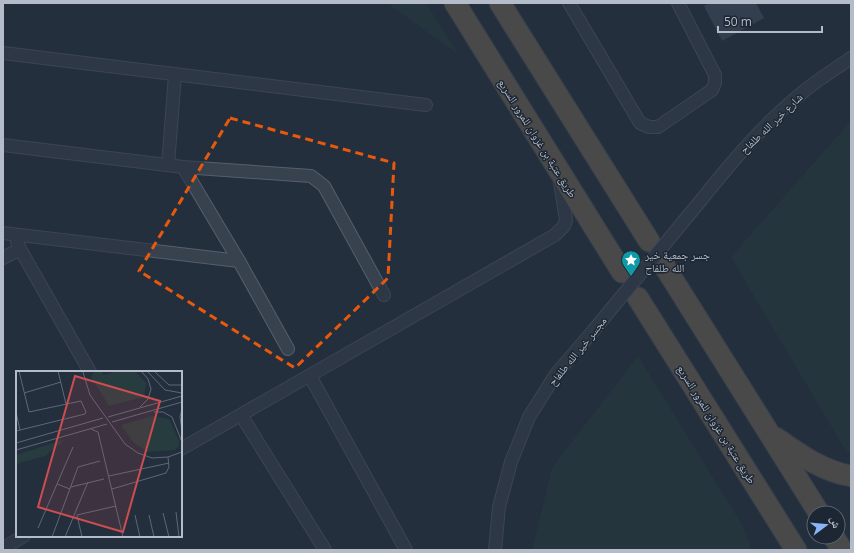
<svg xmlns="http://www.w3.org/2000/svg" width="854" height="553" viewBox="0 0 854 553" font-family="'Open Sans','Noto Naskh Arabic',sans-serif">
<rect width="100%" height="100%" fill="#242f3e"/>
<g fill="#263c3f">
<polygon points="387,3 426,3 458,54"/>
<polygon points="851,121 851,451 846,451 731,257"/>
<polygon points="638,356 744,528 751,550 532,550 552,468"/>
</g>
<polygon fill="#455162" points="710,3 756,3 764,18 722,41 704,6"/>
<g fill="none" stroke-linecap="round" stroke-linejoin="round">
<g stroke="#565f6c" stroke-width="14">
<g id="minor">
<polyline points="569,3 640,123 649,127 658,127 712,90 715,83 715,75 678,3"/>
<polyline points="3,53 426,105"/>
<polyline points="3,145 183,167 311,176 324,186 384,295"/>
<polyline points="168,165 175,75"/>
<polyline points="183,167 239,261 288,349"/>
<path d="M702,199C734,159 767,120 808,88C822,77 837,68 851,58"/>
<polyline points="3,233 239,261"/>
<polyline points="20,249 90,372"/>
<polyline points="3,258 20,249 17,242"/>
<polyline points="310,376 406,550"/>
<polyline points="241,415 325,550"/>
<polyline points="181,449 555,235 564,226 566,220 560,182"/>
<polyline points="3,548 24,536"/>
<polyline points="495,550 499,507 511,462 529,417 556,374 593,331"/>
</g>
</g>
<g stroke="#434c59" stroke-width="23">
<g id="motorway">
<polyline points="455,3 622,272"/>
<polyline points="500,3 649,241"/>
<polyline points="665,267 819,513"/>
<polyline points="638,298 796,550"/>
<path d="M776,438C799,454 822,471 851,476"/>
<polyline points="834,537 842,550"/>
</g>
</g>
<use href="#minor" stroke="#38414e" stroke-width="12"/>
<use href="#motorway" stroke="#746855" stroke-width="21"/>
<g stroke="#565f6c" stroke-width="14" stroke-linecap="butt">
<polyline id="minor-bridge" points="593,331 702,199"/>
</g>
<use href="#minor-bridge" stroke="#38414e" stroke-width="12"/>
</g>
<path d="M0 0H854V553H0ZM230,118L394,163L388,278L295,368L139,271Z" fill="#242f3e" fill-opacity=".55" fill-rule="evenodd"/>
<path fill="none" stroke="#e8590c" stroke-width="3" stroke-dasharray="8 5" stroke-linejoin="round" d="M230,118L394,163L388,278L295,368L139,271Z"/>
<defs>
<g id="sight-pin" transform="scale(1)"><path d="M0 17L-7.5 6A9.5 9.5 0 1 1 7.5 6Z" fill="#0f9aa8" stroke="#1d2633"/><path d="M0-6L1.8-2.2L6-1.7L2.9 1.2L3.7 5.4L0 3.3L-3.7 5.4L-2.9 1.2L-6-1.7L-1.8-2.2Z" fill="#fff"/></g>
</defs>
<g fill-rule="evenodd">
<use href="#sight-pin" x="631" y="260"/>
</g>
<g text-anchor="middle" dominant-baseline="central" stroke-width="3" stroke-linejoin="round" paint-order="stroke">
<g font-size="11" fill="#b4bcc9" stroke="#1d2633">
<text transform="translate(771 123) rotate(-44)">شارع خير الله طلفاح</text>
<text transform="translate(538 138) rotate(58)">طريق عتبة بن غزوان للمرور السريع</text>
<text transform="translate(577 351) rotate(-51)">مجسر خير الله طلفاح</text>
<text transform="translate(717 424) rotate(58)">طريق عتبة بن غزوان للمرور السريع</text>
</g>
<g font-size="11" fill="#b4bcc9" stroke="#1d2633" text-anchor="start">
<text x="645" y="254">جسر جمعية خير<tspan x="645" dy="13">الله طلفاح</tspan></text>
</g>
</g>
<g transform="translate(16 371)">
<rect width="166" height="166" fill="#242f3e"/>
<path d="M79,0H86L87,4L96,2V0H119L130,12L128,26L93,35L75,6ZM136,45L153,48L163,70V75L159,79L132,81L118,72L105,54ZM50,68L29,85L0,93V84Z" fill="#263c3f"/>
<path fill="none" stroke="#5e6776" stroke-width="1" d="M42,0L50,33M131,0L149,19L166,22M138,0L153,14H166M67,1L74,24L109,73L122,82L136,87L152,86L166,81M8,22L45,11M124,36L132,28L135,18L132,8L125,0M166,38L164,46L166,60M0,41L4,59M138,41H147L156,46L166,71M92,46L166,25M96,51L166,31M75,58L82,61L107,166M0,60L69,43L70,41L65,30L13,41L3,0M0,72L87,47M0,79L91,53M93,105L153,92M41,113L54,118M55,116L88,108M96,118L150,102L153,96L152,86M160,141L163,166M147,142L153,166M61,144L100,135M61,144L66,166M119,144L124,166M133,144L138,166M22,157L57,76M36,166L62,96L84,90M49,166L72,111"/>
<path fill="#ce4d50" fill-opacity="0.15" stroke="#ce4d50" stroke-width="2" d="M59,5L144,30L107,161L22,136Z"/>
<rect width="166" height="166" fill="none" stroke="#b4bcc9" stroke-width="2"/>
</g>
<rect width="854" height="553" fill="none" stroke="#b4bcc9" stroke-width="8"/>
<g transform="translate(826 525) rotate(74)"><circle r="19" fill="#1d2633" stroke="#59626f"/>
<path d="M0-3L7 15L0 10L-7 15Z" fill="#8ab4f8"/>
<text y="-6" font-size="11" font-weight="bold" text-anchor="middle" fill="#b4bcc9">ش</text>
</g>
<path d="M718 26v6h104v-6" fill="none" stroke="#b4bcc9" stroke-width="2"/>
<text x="724" y="26" font-size="12" fill="#b4bcc9" stroke="#1d2633" stroke-width="3" paint-order="stroke">50 m</text>
</svg>
